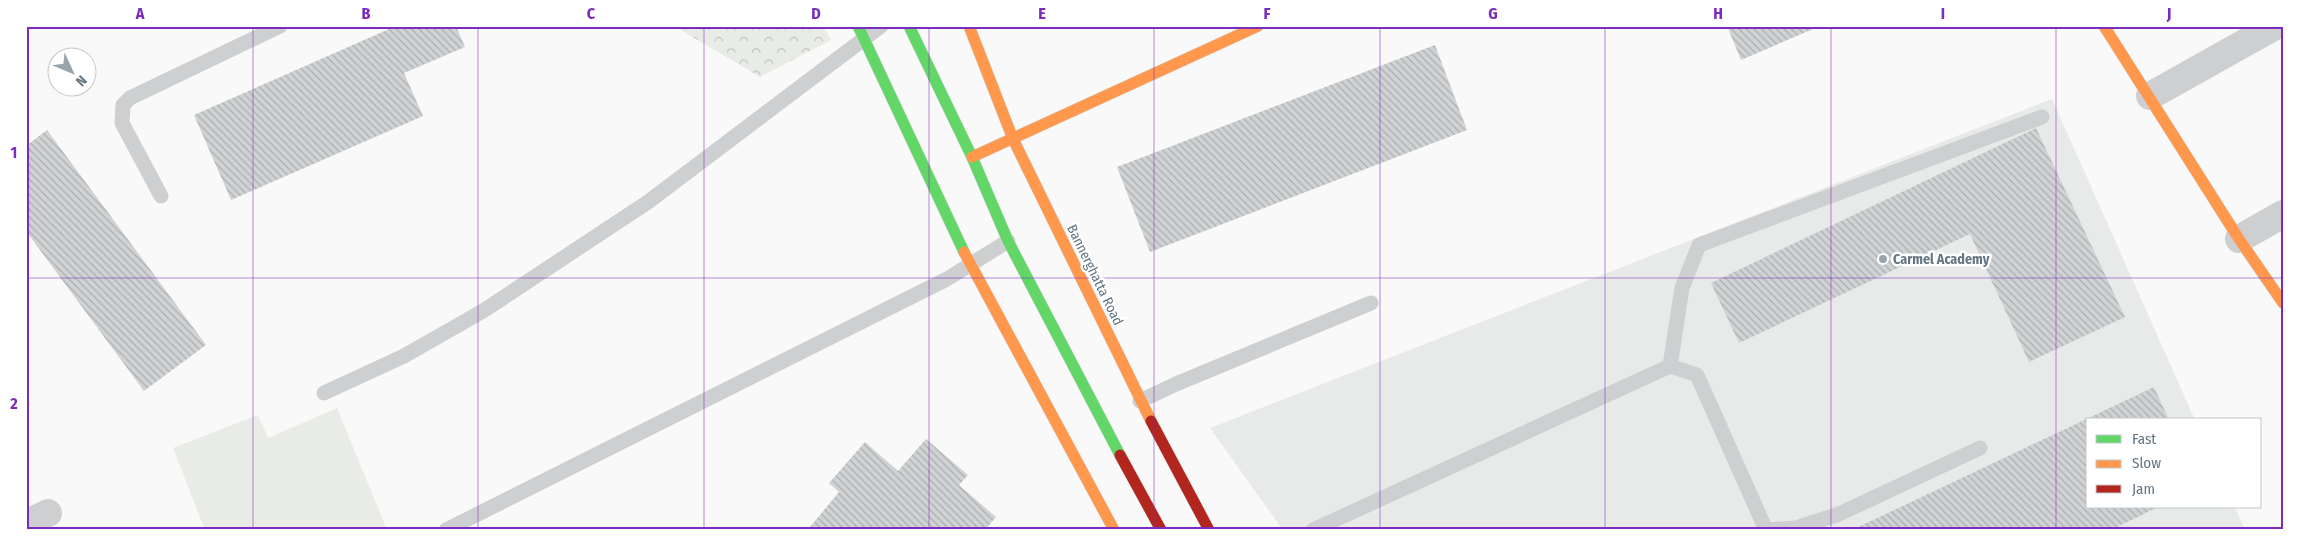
<svg xmlns="http://www.w3.org/2000/svg" width="2309" height="556" viewBox="0 0 2309 556" font-family="'Fira Sans Condensed',sans-serif">
<defs>
<pattern id="park-crowns" width="20" height="18" patternUnits="userSpaceOnUse" patternTransform="scale(1.25)"><rect width="20" height="18" fill="#e8ebe6"/><path d="M2 6a3 3 0 1 1 6 0M12 15a3 3 0 1 1 6 0" fill="none" stroke="#c0c3c0"/></pattern>
<pattern id="building-back-hatch" width="6" height="6" patternUnits="userSpaceOnUse" patternTransform="scale(1.25)"><rect width="6" height="6" fill="#d0d2d3"/><path d="M-1 5l2 2M0 0l6 6M5-1l2 2" fill="none" stroke="#acafb1"/></pattern>
</defs>
<rect width="100%" height="100%" fill="#f9f9f9"/>
<polygon fill="#e8e9e9" points="2052,99 2195,420 2088,420 2088,507 2235,507 2245,530 1283,530 1210,428"/>
<polygon fill="url(#park-crowns)" points="674,26 823,26 831,40 760,77"/>
<polygon fill="#e8ebe6" points="337,408 387,530 205,530 173,448 258,415 268,438"/>
<g fill="url(#building-back-hatch)">
<polygon points="396,26 456,26 465,47 404,73 423,116 231,200 194,115"/>
<polygon points="1727,26 1820,26 1741,60"/>
<polygon points="1435,45 1467,130 1150,252 1117,167"/>
<polygon points="2036,128 2125,317 2029,362 1970,234 1739,343 1711,283"/>
<polygon points="47,130 206,345 144,391 26,231 26,146"/>
<polygon points="2154,387 2169,420 2088,420 2088,507 2158,507 2111,530 1852,530"/>
<polygon points="926,439 968,475 959,485 996,517 985,530 814,530 810,527 839,492 829,483 865,442 898,471"/>
</g>
<g fill="none" stroke-linecap="round" stroke-linejoin="round">
<g stroke="#d5d6d7" stroke-width="12">
<g id="fast">
<polyline points="858,26 964,252"/>
<polyline points="909,26 972,157 1008,241 1120,455"/>
</g>
</g>
<g stroke="#d5d6d7" stroke-width="12">
<g id="slow">
<polyline points="969,26 1013,139 1151,421"/>
<polyline points="2104,26 2239,239 2283,303"/>
<polyline points="972,157 1258,26"/>
<polyline points="964,252 1114,530"/>
</g>
</g>
<g stroke="#d5d6d7" stroke-width="12">
<g id="jam">
<polyline points="1151,421 1209,530"/>
<polyline points="1120,455 1161,530"/>
</g>
</g>
<g stroke="#cecfd0" stroke-width="15">
<polyline points="161,196 122,123 123,105 130,98 280,26"/>
<polyline points="1670,366 1682,288 1699,245 2042,117"/>
<polyline points="324,393 404,356 483,311 648,202 881,26"/>
<polyline points="1140,401 1176,384 1371,303"/>
<polyline points="446,530 947,279 1008,241"/>
<polyline points="1313,530 1670,366 1697,375 1766,530 1796,528 1839,514 1980,448"/>
</g>
<g stroke="#cecfd0" stroke-width="28">
<polyline points="2150,96 2275,26"/>
<polyline points="2239,239 2283,214"/>
<polyline points="26,524 48,513"/>
</g>
<use href="#fast" stroke="#63d668" stroke-width="11"/>
<use href="#slow" stroke="#ff974d" stroke-width="11"/>
<use href="#jam" stroke="#b3261e" stroke-width="11"/>
</g>
<path fill="none" stroke="#7b2cbf" stroke-width="1" stroke-opacity="0.55" d="M253,26V530M478,26V530M704,26V530M929,26V530M1154,26V530M1380,26V530M1605,26V530M1831,26V530M2056,26V530M26,278H2283"/>
<circle fill="#99a4ac" stroke="#fff" stroke-width="2" cx="1883" cy="259" r="5"/>
<g text-anchor="middle" dominant-baseline="central" stroke-width="5" stroke-linejoin="round" paint-order="stroke">
<g font-size="14" font-weight="bold" fill="#657683" stroke="#fff" text-anchor="start">
<text x="1893" y="259">Carmel Academy</text>
</g>
<g font-size="14" fill="#657683" stroke="#fff">
<text transform="translate(1095 275) rotate(64)">Bannerghatta Road</text>
</g>
</g>
<rect width="2309" height="556" fill="none" stroke="#ffffff" stroke-width="55"/>
<rect x="2086" y="418" width="175" height="90" fill="#ffffff" stroke="#c1c8cd"/>
<rect x="2096" y="435" width="25" height="8" fill="#63d668" stroke="#c1c8cd"/>
<text x="2132" y="444" font-size="15" fill="#657683">Fast</text>
<rect x="2096" y="460" width="25" height="8" fill="#ff974d" stroke="#c1c8cd"/>
<text x="2132" y="468" font-size="15" fill="#657683">Slow</text>
<rect x="2096" y="485" width="25" height="8" fill="#b3261e" stroke="#c1c8cd"/>
<text x="2132" y="494" font-size="15" fill="#657683">Jam</text>
<g transform="translate(72 72) rotate(134)"><circle r="24" fill="#ffffff" stroke="#c1c8cd"/>
<path d="M0-4L9 19L0 12L-9 19Z" fill="#99a4ac"/>
<text y="-8" font-size="14" font-weight="bold" text-anchor="middle" fill="#657683">N</text>
</g>
<rect x="28" y="28" width="2254" height="500" fill="none" stroke="#7b2cbf" stroke-width="2"/>
<g font-size="16" text-anchor="middle" font-weight="bold" fill="#7b2cbf">
<text x="140" y="19">A</text>
<text x="366" y="19">B</text>
<text x="591" y="19">C</text>
<text x="816" y="19">D</text>
<text x="1042" y="19">E</text>
<text x="1267" y="19">F</text>
<text x="1493" y="19">G</text>
<text x="1718" y="19">H</text>
<text x="1943" y="19">I</text>
<text x="2169" y="19">J</text>
<text x="14" y="158">1</text>
<text x="14" y="409">2</text>
</g>
</svg>
